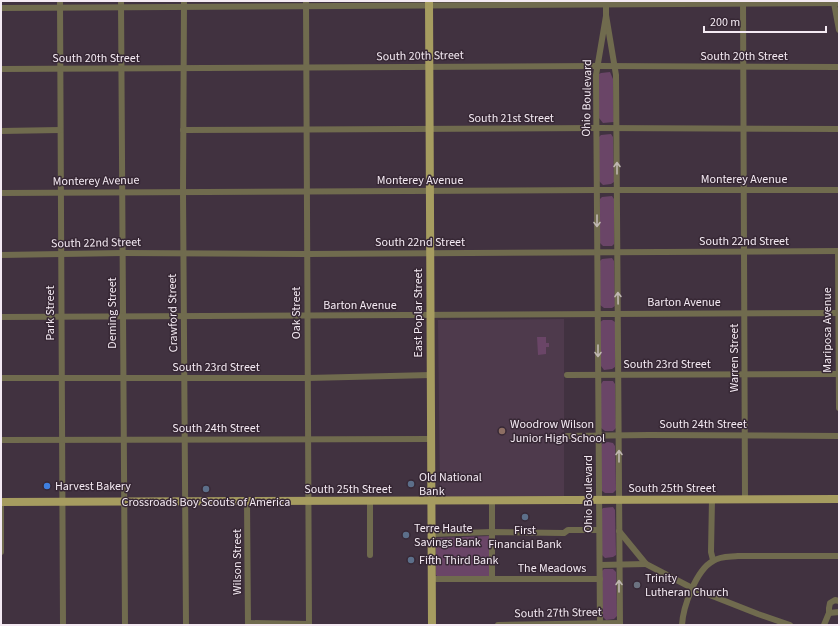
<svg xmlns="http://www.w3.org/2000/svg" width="840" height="626" viewBox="0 0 840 626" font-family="'Source Sans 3',sans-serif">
<rect width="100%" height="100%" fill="#413240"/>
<polygon fill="#4e3a4c" points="564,319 564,496 563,498 440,497 438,320"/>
<g fill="#6a4567">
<polygon points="610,72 613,79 614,122 603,123 599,118 599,74 601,73"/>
<polygon points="611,134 613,137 614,182 611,184 603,185 599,181 599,137 601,135"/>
<polygon points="612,196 614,199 614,244 612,246 603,246 600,243 600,199 602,197"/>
<polygon points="612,258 614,261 615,306 612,308 604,308 600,305 600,261 602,259"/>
<polygon points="603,320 612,320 615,322 615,367 612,369 604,370 601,366 600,322"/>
<polygon points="537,337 546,337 546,343 549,343 549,347 546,347 546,354 538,355"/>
<polygon points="603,381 613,381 615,384 616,428 613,431 605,431 601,428 601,384"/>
<polygon points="608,442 613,443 615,446 616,490 613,493 605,493 601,490 601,445 603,443"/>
<polygon points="613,507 615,510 616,555 613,557 605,558 601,554 601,510 603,508"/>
<polygon points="489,536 489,545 491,548 489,576 438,577 436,575 436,539 437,538"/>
<polygon points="604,569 613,569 616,572 617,616 614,619 606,620 602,616 602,571"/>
</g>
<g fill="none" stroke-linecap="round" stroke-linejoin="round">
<g stroke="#706b4e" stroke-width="6">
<polyline points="60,1 63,625"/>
<polyline points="121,1 125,625"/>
<polyline points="184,1 183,192 186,625"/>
<polyline points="306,1 309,625"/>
<polyline points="606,1 606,15 616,75 620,625"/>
<polyline points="743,1 745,499"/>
<polyline points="834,3 839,30"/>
<polyline points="1,8 839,3"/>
<polyline points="1,69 597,66 839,67"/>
<polyline points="183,130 597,128 839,129"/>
<polyline points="1,131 60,130"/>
<polyline points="1,193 597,190 839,190"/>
<polyline points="838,251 839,408"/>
<polyline points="1,255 123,253 307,254 839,251"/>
<polyline points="1,317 839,313"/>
<polyline points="567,375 839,374"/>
<polyline points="1,378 308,378 431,375"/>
<polyline points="567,436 649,435 839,436"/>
<polyline points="1,440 431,439"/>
<polyline points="712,499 711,552 713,560"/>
<polyline points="247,501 248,625"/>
<polyline points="370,501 370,555"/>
<polyline points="492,501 492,579"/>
<polyline points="619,531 646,564 692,588 758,614 790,625"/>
<polyline points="432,534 492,532 564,533 568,530 599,530"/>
<polyline points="1,552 1,502"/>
<polyline points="600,565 646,564"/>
<polyline points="432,579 600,579"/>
<polyline points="829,613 839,612"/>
<polyline points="248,623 309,624"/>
<polyline points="498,625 620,623"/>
<polyline points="600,625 596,75 606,16"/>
<path d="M682,625C683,607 696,570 713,561C720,556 730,557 738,556H839"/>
<polyline points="824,625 829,613 829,608 830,603 835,600 839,601"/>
</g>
<g stroke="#a69c60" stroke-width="8">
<polyline points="429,1 432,625"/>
<polyline points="1,502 839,499"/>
</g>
</g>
<defs><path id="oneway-shaft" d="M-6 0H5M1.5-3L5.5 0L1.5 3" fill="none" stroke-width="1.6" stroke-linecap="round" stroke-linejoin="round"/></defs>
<g stroke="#bfb7b1">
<use href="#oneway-shaft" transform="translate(617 168) rotate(-90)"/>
<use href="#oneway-shaft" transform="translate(597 221) rotate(90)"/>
<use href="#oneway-shaft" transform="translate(618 298) rotate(-91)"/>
<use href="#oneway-shaft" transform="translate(598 351) rotate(90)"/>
<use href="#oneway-shaft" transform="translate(619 456) rotate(-90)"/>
<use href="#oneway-shaft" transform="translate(619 586) rotate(-90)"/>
</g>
<circle fill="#8d6e63" stroke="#372835" stroke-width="1.5" cx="502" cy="431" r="4"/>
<g fill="#5c6f8a" stroke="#372835" stroke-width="1.5">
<circle cx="411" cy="484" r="4"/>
<circle cx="206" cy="489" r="4"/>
<circle cx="525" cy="517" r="4"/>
<circle cx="406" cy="535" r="4"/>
<circle cx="411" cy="560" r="4"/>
</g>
<circle fill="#3f7fe0" stroke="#372835" stroke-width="1.5" cx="47" cy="486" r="4"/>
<circle fill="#6b7280" stroke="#372835" stroke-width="1.5" cx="637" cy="585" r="4"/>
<g text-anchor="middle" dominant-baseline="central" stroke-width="3" stroke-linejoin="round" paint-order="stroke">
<g font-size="12" fill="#f4eaf3" stroke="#372835">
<text transform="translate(420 56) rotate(-1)">South 20th Street</text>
<text x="744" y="56">South 20th Street</text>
<text x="96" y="58">South 20th Street</text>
<text transform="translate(587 98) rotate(-89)">Ohio Boulevard</text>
<text x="511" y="118">South 21st Street</text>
<text x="744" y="179">Monterey Avenue</text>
<text x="420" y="180">Monterey Avenue</text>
<text transform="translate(96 181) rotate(-1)">Monterey Avenue</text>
<text x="744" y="241">South 22nd Street</text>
<text x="420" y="242">South 22nd Street</text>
<text transform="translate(96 243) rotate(-1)">South 22nd Street</text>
<text x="684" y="302">Barton Avenue</text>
<text x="360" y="305">Barton Avenue</text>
<text transform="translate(50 313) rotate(-90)">Park Street</text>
<text transform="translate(112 313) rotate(-90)">Deming Street</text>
<text transform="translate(173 313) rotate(-91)">Crawford Street</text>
<text transform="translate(296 313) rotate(-90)">Oak Street</text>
<text transform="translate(418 313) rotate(-90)">East Poplar Street</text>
<text transform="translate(827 330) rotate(-90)">Mariposa Avenue</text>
<text transform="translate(734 358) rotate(-90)">Warren Street</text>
<text x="667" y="364">South 23rd Street</text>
<text x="216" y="367">South 23rd Street</text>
<text x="703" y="424">South 24th Street</text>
<text x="216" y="428">South 24th Street</text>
<text x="672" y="488">South 25th Street</text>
<text x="348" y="489">South 25th Street</text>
<text transform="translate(588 494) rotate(-90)">Ohio Boulevard</text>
<text transform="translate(237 562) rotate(-90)">Wilson Street</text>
<text x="552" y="568">The Meadows</text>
<text transform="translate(558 613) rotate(-1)">South 27th Street</text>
</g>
<g font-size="12" fill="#f4eaf3" stroke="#372835" text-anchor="start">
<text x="510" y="424">Woodrow Wilson<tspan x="510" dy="14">Junior High School</tspan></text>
<text x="419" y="477">Old National<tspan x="419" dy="14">Bank</tspan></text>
<text x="55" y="486">Harvest Bakery</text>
<text x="206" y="502" text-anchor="middle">Crossroads Boy Scouts of America</text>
<text x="414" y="528">Terre Haute<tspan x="414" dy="14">Savings Bank</tspan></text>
<text x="525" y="530" text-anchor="middle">First<tspan x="525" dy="14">Financial Bank</tspan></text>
<text x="419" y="560">Fifth Third Bank</text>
<text x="645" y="578">Trinity<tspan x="645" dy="14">Lutheran Church</tspan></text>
</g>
</g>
<rect width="840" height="626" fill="none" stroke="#f4eaf3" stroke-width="4"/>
<path d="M704 26v6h122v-6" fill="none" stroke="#f4eaf3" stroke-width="2"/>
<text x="710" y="26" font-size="12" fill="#f4eaf3" stroke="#372835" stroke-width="3" paint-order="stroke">200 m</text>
</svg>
